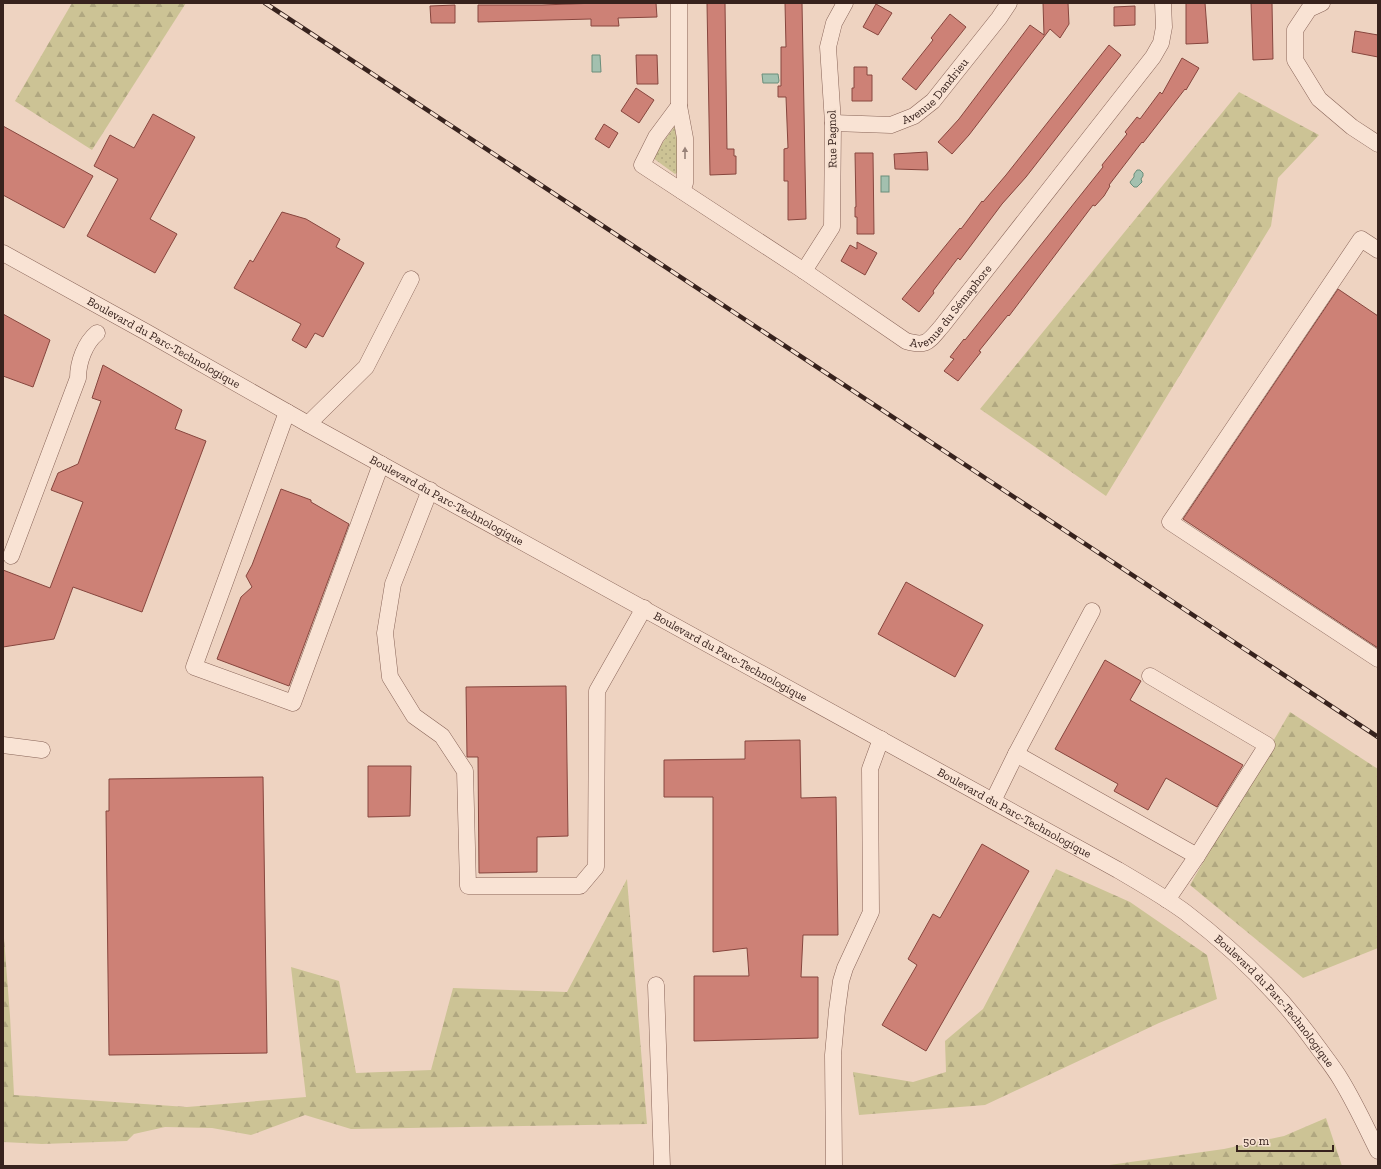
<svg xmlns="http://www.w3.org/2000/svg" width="1381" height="1169" viewBox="0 0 1381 1169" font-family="'Zilla Slab',serif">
<defs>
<pattern id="grass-dots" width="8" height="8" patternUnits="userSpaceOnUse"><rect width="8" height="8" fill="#ccc395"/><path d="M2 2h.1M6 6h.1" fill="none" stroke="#b0a780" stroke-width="1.8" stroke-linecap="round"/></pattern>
<pattern id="forest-firs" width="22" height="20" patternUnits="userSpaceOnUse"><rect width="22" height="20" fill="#ccc395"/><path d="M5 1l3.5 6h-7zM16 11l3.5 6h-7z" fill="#b0a780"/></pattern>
</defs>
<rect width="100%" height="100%" fill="#eed3c1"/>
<polygon fill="url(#grass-dots)" points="675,126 677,128 678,172 675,174 653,158 658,149"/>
<g fill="url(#forest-firs)">
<polygon points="72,3 186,3 92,150 15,101"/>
<polygon points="1239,92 1319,135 1278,178 1271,226 1106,496 980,409"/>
<polygon points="1290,712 1378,769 1378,948 1303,978 1190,885"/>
<polygon points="1056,869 1130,902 1207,955 1217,999 1159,1023 985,1105 859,1115 853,1072 913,1082 946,1072 945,1041 983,1009"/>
<polygon points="627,879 647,1124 351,1129 305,1115 251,1135 212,1128 165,1127 134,1134 127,1141 42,1144 3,1142 3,925 10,1016 14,1095 187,1107 306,1097 291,967 339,981 356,1073 431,1070 453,988 567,992"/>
<polygon points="1326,1118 1342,1166 1102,1166 1224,1149 1284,1136"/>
</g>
<g fill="#a3c0af" stroke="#6a8e7b">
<polygon points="592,55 600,55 601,72 592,72"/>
<polygon points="762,74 778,74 779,81 778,83 763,83"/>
<polygon points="1137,170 1140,170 1143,173 1143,176 1141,179 1142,182 1137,187 1134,187 1131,184 1130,182 1134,177 1134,174"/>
<rect x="881" y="176" width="8" height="16"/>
</g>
<g fill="#cd8176" stroke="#87463e">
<polygon points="598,3 656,3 657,17 618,18 619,26 591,26 591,19 478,22 478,5 542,5"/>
<polygon points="707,3 725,3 727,149 734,149 734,156 736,156 736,174 710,175"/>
<polygon points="785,3 802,3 806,219 788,220 788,181 784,181 784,149 788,148 786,97 778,97 778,86 781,86 781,47 786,47"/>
<polygon points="1043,3 1068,3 1069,24 1060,38 1050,29 969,135 952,154 938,142 959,119 1030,25 1044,35"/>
<polygon points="1186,3 1205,3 1208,43 1186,44"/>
<polygon points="1251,3 1272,3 1273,59 1253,60"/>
<polygon points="876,4 892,13 878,35 863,27"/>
<polygon points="455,5 455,23 431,23 430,6"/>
<polygon points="1135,6 1135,25 1114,26 1114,7"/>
<polygon points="950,14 966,27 916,90 902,79 933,40 931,38"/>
<polygon points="1355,31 1378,35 1378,57 1352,52"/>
<polygon points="1109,45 1121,55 1026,177 1002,204 960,260 958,258 933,291 934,293 919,312 902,299 960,228 961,229 982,201 983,202 1006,175"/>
<polygon points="636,55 657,55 658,84 637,84"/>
<polygon points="1182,58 1199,68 1186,90 1185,89 1143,143 1142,142 1109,185 1110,186 1104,196 1095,206 1093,205 1009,316 1008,315 979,351 981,352 958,381 944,371 954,359 950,357 964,339 965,340 1103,167 1102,165 1127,134 1125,132 1137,117 1140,119 1160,92 1162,94"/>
<polygon points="854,67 867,67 867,75 872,75 872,101 852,101 852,88 854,88"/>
<polygon points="636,88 654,100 639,123 621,111"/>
<polygon points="153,114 195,137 150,219 177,234 155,273 87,236 118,179 94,166 110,135 134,148"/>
<polygon points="604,124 618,133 609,148 595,139"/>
<polygon points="3,126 93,176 64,228 3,195"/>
<polygon points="927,152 928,170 895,169 894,154"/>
<polygon points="855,153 873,153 874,234 857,234 857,217 855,217 855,207 856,207"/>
<polygon points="282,212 306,219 340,239 336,247 364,263 323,337 315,333 306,348 292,340 301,324 234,288 250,260 253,262"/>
<polygon points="857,242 877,253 865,275 841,261 850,245 857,249"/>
<polygon points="1338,289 1378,316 1378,648 1183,519"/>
<polygon points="3,314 50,340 33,387 3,376"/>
<polygon points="103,365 182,410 175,429 206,441 142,612 73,587 54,639 3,647 3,570 50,588 83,502 51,490 58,473 78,464 101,401 92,398"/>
<polygon points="281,489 311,500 311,502 349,524 289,686 217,659 241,597 252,587 246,576 252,565"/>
<polygon points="906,582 983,625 955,677 878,634"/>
<polygon points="1105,660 1141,681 1130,700 1243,765 1217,807 1166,778 1148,810 1114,791 1118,784 1055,749"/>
<polygon points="566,686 568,836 537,837 537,872 479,873 478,757 467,757 466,687"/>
<polygon points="800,740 801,798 836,797 838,935 803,935 801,977 818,977 818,1038 694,1041 694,976 749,976 747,948 713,952 713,797 664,797 664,760 745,759 745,741"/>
<polygon points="368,766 411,766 410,816 368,817"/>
<polygon points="263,777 267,1053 109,1055 106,811 109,811 109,779"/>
<polygon points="982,844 1029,871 926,1051 882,1025 917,965 908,959 933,914 940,918"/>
</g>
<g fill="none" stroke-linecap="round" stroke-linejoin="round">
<g stroke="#886458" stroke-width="17">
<g id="minor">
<polyline points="679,3 679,106 685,138 685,183 682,191"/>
<polyline points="1322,3 1309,9 1295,30 1295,60 1319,99 1352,127 1378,144"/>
<path id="s1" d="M679,106L656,137L642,165L804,271L906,341C927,347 928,342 942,326L1153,57L1161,43L1164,27L1163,3"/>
<path id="s2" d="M833,123L891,125L914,116L933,101L999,18L1009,3"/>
<polyline points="1378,250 1361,239 1170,522 1378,659"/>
<path id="s3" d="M3,253L146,332L308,424L1118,870C1140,883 1163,896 1185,912C1235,950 1280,994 1317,1046C1325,1057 1334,1068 1341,1080C1355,1103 1366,1127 1378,1151"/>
<polyline points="804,271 832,227 833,123 828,47 834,23 845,3"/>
<polyline points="287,412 194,667 293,703 381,464"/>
<polyline points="308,424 366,367 411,279"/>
<polyline points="430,490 393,584 385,633 390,677 414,716 442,736 465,771 468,886 580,886 596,867 597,691 644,608"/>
<path d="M11,556L78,378C78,362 85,343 97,333"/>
<polyline points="1150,676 1267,745 1197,856 1167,900"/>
<polyline points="3,745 42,750"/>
<polyline points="1016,754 1197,856"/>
<polyline points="993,801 1016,754 1092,611"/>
<polyline points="656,985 662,1166"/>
<polyline points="834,1166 833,1055 837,1010 841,981 845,968 871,912 870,769 881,739"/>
</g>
</g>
<use href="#minor" stroke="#f9e3d4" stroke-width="16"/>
<g stroke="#37221d" stroke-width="4.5">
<polyline id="rail" points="265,3 1378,737"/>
</g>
<use href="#rail" stroke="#f6e0d0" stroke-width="3" stroke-dasharray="9" stroke-linecap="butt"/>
</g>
<defs><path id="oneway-solid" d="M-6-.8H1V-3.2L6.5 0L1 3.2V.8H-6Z"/></defs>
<use fill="#988278" href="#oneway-solid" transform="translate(685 153) rotate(-90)"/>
<g text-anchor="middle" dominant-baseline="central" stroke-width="4" stroke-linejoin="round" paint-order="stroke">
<g font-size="12" fill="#37221d" stroke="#f6e0d0">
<text stroke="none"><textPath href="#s2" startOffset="115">Avenue Dandrieu</textPath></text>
<text transform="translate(832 139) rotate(-91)">Rue Pagnol</text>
<text stroke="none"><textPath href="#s1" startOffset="449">Avenue du Sémaphore</textPath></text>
<text stroke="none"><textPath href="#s3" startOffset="184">Boulevard du Parc-Technologique</textPath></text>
<text stroke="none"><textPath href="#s3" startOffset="508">Boulevard du Parc-Technologique</textPath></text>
<text stroke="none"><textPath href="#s3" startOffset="832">Boulevard du Parc-Technologique</textPath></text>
<text stroke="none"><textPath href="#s3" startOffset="1156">Boulevard du Parc-Technologique</textPath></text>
<text stroke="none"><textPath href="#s3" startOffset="1480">Boulevard du Parc-Technologique</textPath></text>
</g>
</g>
<rect width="1381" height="1169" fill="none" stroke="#37221d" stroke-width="8"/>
<path d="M1237 1145v6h96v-6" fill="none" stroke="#37221d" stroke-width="2"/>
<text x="1243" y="1145" font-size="12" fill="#37221d" stroke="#f6e0d0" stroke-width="3" paint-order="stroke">50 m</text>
</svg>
